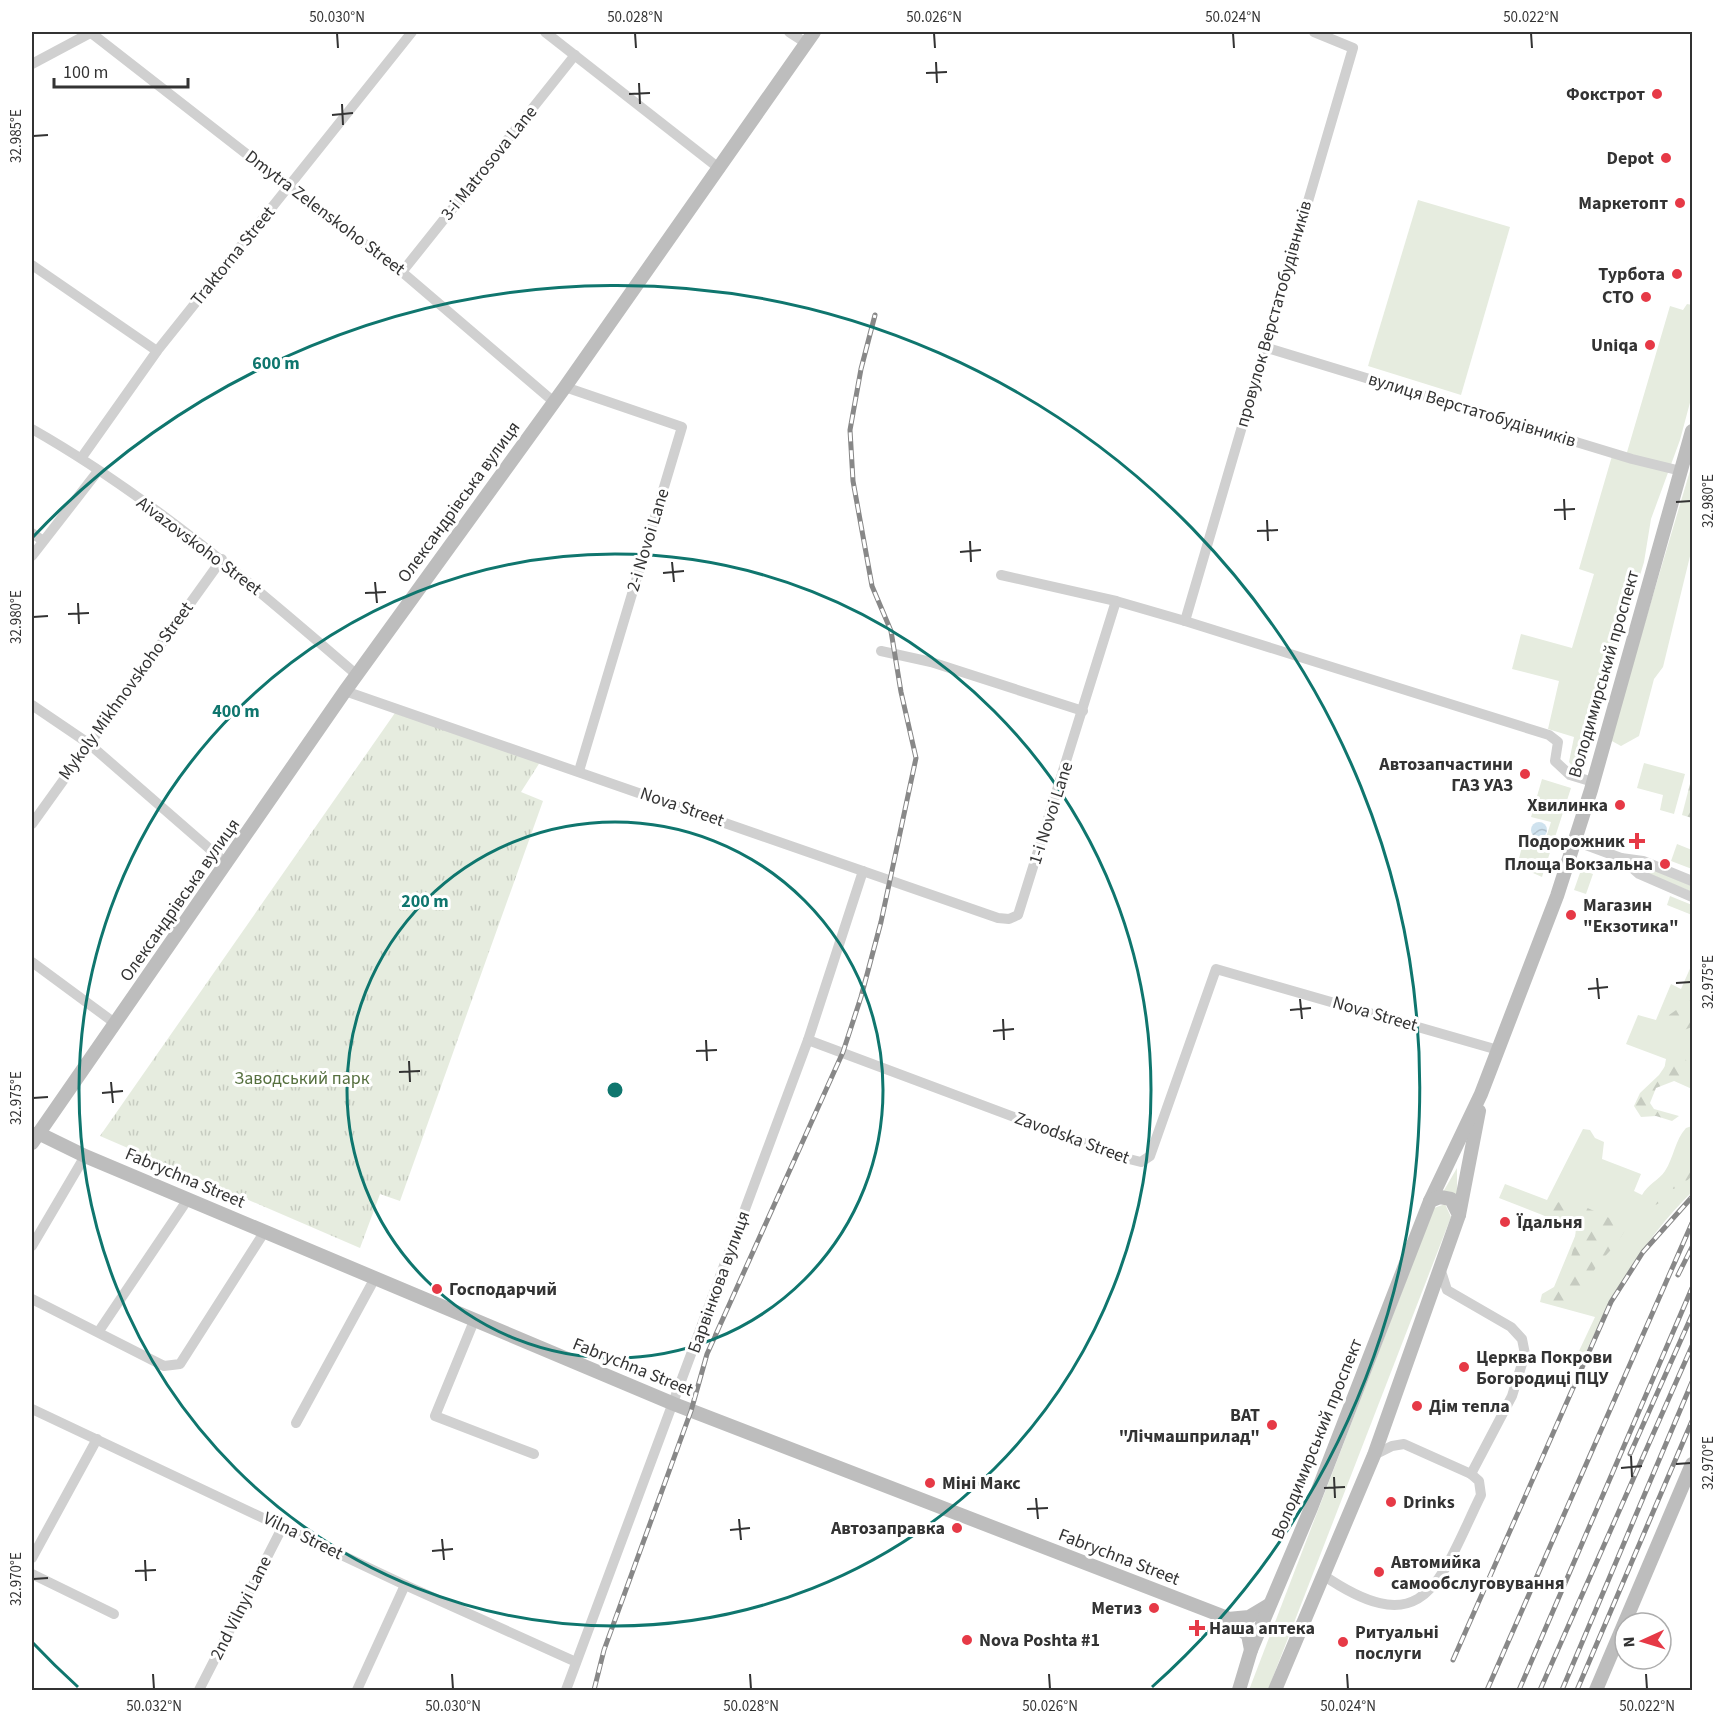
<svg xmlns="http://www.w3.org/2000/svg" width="1724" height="1722" viewBox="0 0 1724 1722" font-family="'Source Sans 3',sans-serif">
<defs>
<pattern id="forest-firs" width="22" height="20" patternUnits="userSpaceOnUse" patternTransform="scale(1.5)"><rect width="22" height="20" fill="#e6ecdf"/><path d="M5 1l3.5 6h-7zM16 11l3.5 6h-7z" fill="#c6cbc0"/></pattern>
<pattern id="park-tufts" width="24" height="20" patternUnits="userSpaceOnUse" patternTransform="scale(1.5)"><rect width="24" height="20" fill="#e6ecdf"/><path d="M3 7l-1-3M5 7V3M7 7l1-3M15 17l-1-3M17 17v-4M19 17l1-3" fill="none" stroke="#c6cbc0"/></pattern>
<pattern id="water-waves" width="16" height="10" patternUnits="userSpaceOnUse" patternTransform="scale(1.5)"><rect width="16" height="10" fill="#cfe2ee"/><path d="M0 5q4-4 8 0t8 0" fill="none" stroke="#b2c2cd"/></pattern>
</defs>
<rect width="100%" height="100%" fill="#fff"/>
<g fill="#e6ecdf">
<polygon points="1418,200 1510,227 1461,395 1368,366"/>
<polygon points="1687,304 1692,305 1692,395 1680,440 1651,519 1644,562 1584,762 1581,766 1573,767 1569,762 1574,737 1548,729 1559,681 1512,669 1521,634 1572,648 1594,574 1579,569 1612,456 1625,459 1670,306 1683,310"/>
<polygon points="1692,464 1692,548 1663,667 1654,679 1639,736 1621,746 1610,740"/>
<polygon points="1644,763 1685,774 1674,814 1660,810 1663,795 1637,788"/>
<polygon points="1542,779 1571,788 1542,877 1517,866 1524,839 1544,844 1551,822 1531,817"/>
<polygon points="1677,844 1692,850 1692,869 1671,861"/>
<polygon points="1642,864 1692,886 1692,892 1640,870"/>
<polygon points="1581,870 1593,874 1586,894 1574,890"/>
<polygon points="1670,896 1692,905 1692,915 1667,905"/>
<polygon points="1692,964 1692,1089 1663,1076 1666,1059 1626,1044 1638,1015 1656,1020 1671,984 1681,989"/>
<path d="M1692,1126V1192C1644,1239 1612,1294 1585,1354L1579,1351L1595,1317L1540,1302L1542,1294L1554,1287L1578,1229L1499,1198L1505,1184L1547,1200L1583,1129L1590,1130L1595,1138L1604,1142L1602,1159L1641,1174L1634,1191L1642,1195C1648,1184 1659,1180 1665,1171C1674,1157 1675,1140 1686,1128Z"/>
<polygon points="1457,1168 1457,1197 1443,1192"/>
<polygon points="1445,1204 1451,1217 1268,1690 1249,1690 1434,1208"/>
</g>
<g fill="url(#forest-firs)">
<polygon points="1690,784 1692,784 1692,818 1682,815"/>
<polygon points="1692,999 1692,1027 1676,1033 1668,1031 1665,1022 1669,1015"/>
<polygon points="1674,1053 1682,1053 1687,1062 1692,1065 1692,1074 1656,1088 1650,1103 1654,1109 1679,1116 1672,1121 1656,1116 1641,1117 1634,1106 1640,1093 1659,1075"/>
<path d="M1692,1151V1176L1681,1186L1673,1189C1669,1174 1680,1175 1686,1165C1689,1160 1690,1155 1692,1151Z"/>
<circle cx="1654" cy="1198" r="7"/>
<path d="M1570,1200L1627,1226C1620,1242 1608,1252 1597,1266C1586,1281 1584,1298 1566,1306L1544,1299C1547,1291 1552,1290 1557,1285C1570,1271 1576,1242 1576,1224L1560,1219L1549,1211L1550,1204Z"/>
</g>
<polygon fill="url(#park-tufts)" points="397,710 542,759 521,792 543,801 400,1201 380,1194 360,1248 100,1136"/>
<circle fill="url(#water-waves)" cx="1539" cy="830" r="8"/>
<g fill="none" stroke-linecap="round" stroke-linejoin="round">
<g stroke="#d0d0d0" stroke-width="10">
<polyline points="90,32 289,187 402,272 554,402"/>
<polyline points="545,32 720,169"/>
<polyline points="789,32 806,43"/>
<polyline points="32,64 92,32"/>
<polyline points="32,265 157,351"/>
<polyline points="402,272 575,55"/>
<polyline points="1264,347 1632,459 1681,471"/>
<polyline points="565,387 682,427 579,771"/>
<path d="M32,429C150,496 254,586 357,675"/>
<polyline points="82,457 157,351 412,32"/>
<polyline points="32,533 42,540"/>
<polyline points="32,556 98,471"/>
<polyline points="1001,575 1116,601 1185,621 1549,735 1558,742 1555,761 1570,775 1593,782"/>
<polyline points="1185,621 1353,48 1314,32"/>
<polyline points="881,651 931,662 1083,711"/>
<polyline points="345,691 998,918 1009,919 1018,915 1116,601"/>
<polyline points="32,705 88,743 227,864"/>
<polyline points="32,824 222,559"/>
<polyline points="1575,841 1621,858 1643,861 1692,881"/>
<polyline points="1621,858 1639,874 1692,897"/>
<polyline points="32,962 116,1024"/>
<polyline points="808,1040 1121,1157 1141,1162 1150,1156 1216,969 1498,1050"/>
<polyline points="32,1246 85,1156"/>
<polyline points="1440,1268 1447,1290 1511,1327 1522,1339 1525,1354 1512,1396 1471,1474"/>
<polyline points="32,1299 164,1366 180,1364 265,1231"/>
<polyline points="474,1321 435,1416 534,1454"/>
<polyline points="99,1331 188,1199"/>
<polyline points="32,1409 405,1585 576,1662"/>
<polyline points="296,1423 375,1278"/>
<polyline points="32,1558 97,1439"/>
<polyline points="32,1574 114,1614"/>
<path d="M1323,1575C1427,1646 1440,1579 1481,1495L1479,1481L1471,1474L1404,1444L1392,1446L1374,1455"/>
<polyline points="199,1690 283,1526"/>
<polyline points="357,1690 405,1585"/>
<polyline points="566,1690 808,1040 863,871"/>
</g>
<g stroke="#bdbdbd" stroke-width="14">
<polyline points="38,1133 85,1156 674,1404 1225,1617 1248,1635 1251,1650"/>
<polyline points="32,1143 345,691 565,387 814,32"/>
<polyline points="1459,1215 1479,1111"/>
<polyline points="1228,1619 1249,1617 1269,1605"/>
<polyline points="1239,1690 1251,1650 1311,1508 1430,1201 1481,1094 1557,896 1591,790 1692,431"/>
<polyline points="1275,1690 1374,1455 1459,1215 1451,1199 1440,1197 1430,1201"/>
<polyline points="1596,1690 1692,1464"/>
</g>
<g stroke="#888" stroke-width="5">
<g id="rail">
<polyline points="1678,1275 1692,1247"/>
<polyline points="1630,1454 1692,1315"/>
<polyline points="1453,1660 1611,1302 1643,1252 1692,1197"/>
<polyline points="594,1690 604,1650 691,1411 707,1354 843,1052 861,997 881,922 916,758 901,692 891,631 872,586 853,481 850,430 861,369 875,315"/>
<polyline points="1487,1690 1692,1223"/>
<polyline points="1519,1690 1692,1288"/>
<polyline points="1540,1690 1692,1346"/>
<polyline points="1562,1690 1692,1382"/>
<polyline points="1577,1690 1692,1421"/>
</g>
</g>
<use href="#rail" stroke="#fff" stroke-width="3" stroke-dasharray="9" stroke-linecap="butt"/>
</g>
<path fill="none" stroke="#333" stroke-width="2" d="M337,33L338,48M635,33L636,48M934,33L935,48M1233,33L1234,48M1531,33L1532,48M936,62L937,83M926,73L947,72M639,83L640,104M629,94L650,93M342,104L343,125M332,115L353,113M33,136L48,135M1564,499L1565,520M1676,502L1691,501M1554,510L1575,509M1267,520L1268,541M1257,531L1278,530M970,541L971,562M960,552L981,550M672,562L674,582M663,573L684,571M375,582L377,603M365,593L386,592M78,603L79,624M68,614L89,613M33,617L48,616M1597,978L1599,999M1676,983L1691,982M1588,989L1608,987M1300,999L1302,1019M1290,1010L1311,1008M1003,1019L1004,1040M993,1031L1014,1029M706,1040L707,1061M696,1051L717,1050M409,1061L410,1082M399,1072L420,1071M111,1082L113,1103M102,1093L123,1091M33,1098L48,1097M1631,1456L1632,1477M1676,1464L1691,1463M1621,1468L1642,1466M1334,1477L1335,1498M1324,1488L1345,1487M1036,1498L1038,1519M1027,1509L1048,1508M739,1519L741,1540M730,1530L750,1528M442,1539L444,1560M432,1551L453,1549M145,1560L146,1581M135,1571L156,1570M33,1579L48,1578M153,1674L154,1689M452,1674L453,1689M750,1674L751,1689M1049,1674L1050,1689M1347,1674L1348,1689M1646,1674L1647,1689"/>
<g fill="none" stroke="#0f766e" stroke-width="3">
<circle cx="615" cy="1090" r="268"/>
<circle cx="615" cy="1090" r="536"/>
<path d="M78 1687A803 803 0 0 1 33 1643M33 537A803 803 0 1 1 1152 1687"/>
</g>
<g fill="#e63946" stroke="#fff" stroke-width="2">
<circle cx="1657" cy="94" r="6"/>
<circle cx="1666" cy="158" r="6"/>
<circle cx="1680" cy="203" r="6"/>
<circle cx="1677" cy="274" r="6"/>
<circle cx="1646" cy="297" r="6"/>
<circle cx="1650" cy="345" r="6"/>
<circle cx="1525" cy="774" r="6"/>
<circle cx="1620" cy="805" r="6"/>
<path d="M1634 832h6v6h6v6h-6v6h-6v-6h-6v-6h6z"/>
<circle cx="1665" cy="864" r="6"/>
<circle cx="1571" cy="915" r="6"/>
<circle cx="1505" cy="1222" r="6"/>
<circle cx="437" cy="1289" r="6"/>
<circle cx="1464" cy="1367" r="6"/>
<circle cx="1417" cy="1406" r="6"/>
<circle cx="1272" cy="1425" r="6"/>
<circle cx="930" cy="1483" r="6"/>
<circle cx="1391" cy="1502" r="6"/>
<circle cx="957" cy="1528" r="6"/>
<circle cx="1379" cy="1572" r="6"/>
<circle cx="1154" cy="1608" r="6"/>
<path d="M1194 1619h6v6h6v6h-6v6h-6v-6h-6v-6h6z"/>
<circle cx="967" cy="1640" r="6"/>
<circle cx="1343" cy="1642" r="6"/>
</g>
<g text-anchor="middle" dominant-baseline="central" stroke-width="6" stroke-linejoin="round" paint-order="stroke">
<g font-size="18" font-weight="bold" fill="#333" stroke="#fff" text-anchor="end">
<text x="1645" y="94">Фокстрот</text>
<text x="1654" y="158">Depot</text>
<text x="1668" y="203">Маркетопт</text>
<text x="1665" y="274">Турбота</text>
<text x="1634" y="297">СТО</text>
<text x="1638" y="345">Uniqa</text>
<text x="1513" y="764">Автозапчастини<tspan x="1513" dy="21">ГАЗ УАЗ</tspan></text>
<text x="1608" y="805">Хвилинка</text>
<text x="1625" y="841">Подорожник</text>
<text x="1653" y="864">Площа Вокзальна</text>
<text x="1583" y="905" text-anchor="start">Магазин<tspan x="1583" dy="21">"Екзотика"</tspan></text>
<text x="1517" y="1222" text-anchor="start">Їдальня</text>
<text x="449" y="1289" text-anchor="start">Господарчий</text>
<text x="1476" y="1357" text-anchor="start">Церква Покрови<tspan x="1476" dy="21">Богородиці ПЦУ</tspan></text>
<text x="1429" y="1406" text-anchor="start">Дім тепла</text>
<text x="1260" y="1415">ВАТ<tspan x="1260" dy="21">"Лічмашприлад"</tspan></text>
<text x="942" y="1483" text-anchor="start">Міні Макс</text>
<text x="1403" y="1502" text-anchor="start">Drinks</text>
<text x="945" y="1528">Автозаправка</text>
<text x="1391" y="1562" text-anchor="start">Автомийка<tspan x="1391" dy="21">самообслуговування</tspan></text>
<text x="1142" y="1608">Метиз</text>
<text x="1209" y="1628" text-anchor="start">Наша аптека</text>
<text x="1355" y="1632" text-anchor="start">Ритуальні<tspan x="1355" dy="21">послуги</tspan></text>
<text x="979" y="1640" text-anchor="start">Nova Poshta #1</text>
</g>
<g font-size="18" fill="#333" stroke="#fff">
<text transform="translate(489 163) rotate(-51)">3-i Matrosova Lane</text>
<text transform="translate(325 213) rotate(37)">Dmytra Zelenskoho Street</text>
<text transform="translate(233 256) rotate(-51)">Traktorna Street</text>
<text transform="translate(1274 314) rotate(-74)">провулок Верстатобудівників</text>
<text transform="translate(1472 410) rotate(17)">вулиця Верстатобудівників</text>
<text transform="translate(459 502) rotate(-54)">Олександрівська вулиця</text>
<text transform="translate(648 540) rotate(-73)">2-i Novoi Lane</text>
<text transform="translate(199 546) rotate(37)">Aivazovskoho Street</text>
<text transform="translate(1604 674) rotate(-74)">Володимирський проспект</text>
<text transform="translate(126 691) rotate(-54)">Mykoly Mikhnovskoho Street</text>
<text transform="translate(682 807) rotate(19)">Nova Street</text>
<text transform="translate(1051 813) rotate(-72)">1-i Novoi Lane</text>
<text transform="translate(180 900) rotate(-55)">Олександрівська вулиця</text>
<text transform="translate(1375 1014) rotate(16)">Nova Street</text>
<text transform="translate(1072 1138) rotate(20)">Zavodska Street</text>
<text transform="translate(185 1178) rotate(23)">Fabrychna Street</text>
<text transform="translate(719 1282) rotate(-70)">Барвінкова вулиця</text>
<text transform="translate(633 1367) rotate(22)">Fabrychna Street</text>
<text transform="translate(1317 1439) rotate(-68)">Володимирський проспект</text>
<text transform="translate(303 1536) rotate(26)">Vilna Street</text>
<text transform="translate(1119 1557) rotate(21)">Fabrychna Street</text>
<text transform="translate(241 1608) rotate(-63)">2nd Vilnyi Lane</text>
</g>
<g font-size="18" fill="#56703f" stroke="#fff">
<text x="302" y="1078">Заводський парк</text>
</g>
</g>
<circle cx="615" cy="1090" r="9" fill="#0f766e" stroke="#fff" stroke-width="3"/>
<g font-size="18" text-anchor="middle" font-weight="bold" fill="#0f766e" stroke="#fff" stroke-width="6" stroke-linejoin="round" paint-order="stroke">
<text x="276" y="369">600 m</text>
<text x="236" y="717">400 m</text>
<text x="425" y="907">200 m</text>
</g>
<rect width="1724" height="1722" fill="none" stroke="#ffffff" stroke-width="66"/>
<g transform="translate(1643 1641) rotate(266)"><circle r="28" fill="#ffffff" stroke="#adadad" stroke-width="1.5"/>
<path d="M0-4.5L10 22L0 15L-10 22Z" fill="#e63946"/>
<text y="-9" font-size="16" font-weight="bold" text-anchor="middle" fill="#333333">N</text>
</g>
<path d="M54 78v9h134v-9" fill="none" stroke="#333333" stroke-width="3"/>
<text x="63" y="78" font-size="18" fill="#333333" stroke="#ffffff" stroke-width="4.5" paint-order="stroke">100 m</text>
<rect x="33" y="33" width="1658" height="1656" fill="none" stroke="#333" stroke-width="2"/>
<g font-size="15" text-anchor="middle" fill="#333">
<text x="337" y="22">50.030°N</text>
<text x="635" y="22">50.028°N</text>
<text x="934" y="22">50.026°N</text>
<text x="1233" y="22">50.024°N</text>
<text x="1531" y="22">50.022°N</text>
<text transform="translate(16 136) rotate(-90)" y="5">32.985°E</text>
<text transform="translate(1708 501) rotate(-90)" y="5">32.980°E</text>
<text transform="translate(16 617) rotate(-90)" y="5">32.980°E</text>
<text transform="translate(1708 982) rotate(-90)" y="5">32.975°E</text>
<text transform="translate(16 1098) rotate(-90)" y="5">32.975°E</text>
<text transform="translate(1708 1463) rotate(-90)" y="5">32.970°E</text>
<text transform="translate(16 1579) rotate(-90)" y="5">32.970°E</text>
<text x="154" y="1711">50.032°N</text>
<text x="453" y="1711">50.030°N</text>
<text x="751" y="1711">50.028°N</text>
<text x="1050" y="1711">50.026°N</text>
<text x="1348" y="1711">50.024°N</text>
<text x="1647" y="1711">50.022°N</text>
</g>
</svg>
